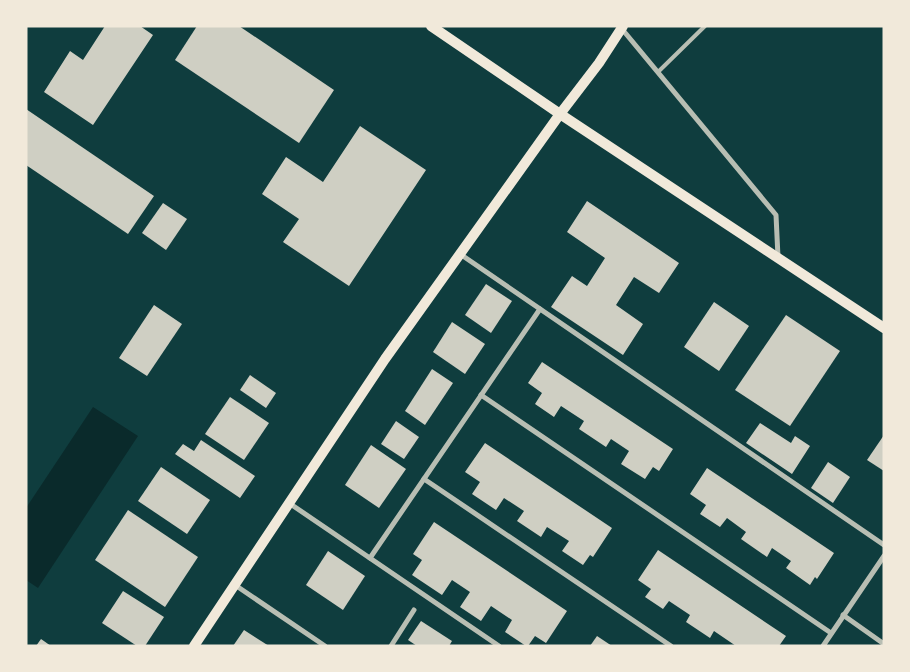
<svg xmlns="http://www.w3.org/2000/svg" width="910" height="672" viewBox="0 0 910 672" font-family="Karla,sans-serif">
<rect width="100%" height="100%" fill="#0f3d3e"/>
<polygon fill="#0a2a2b" points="93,407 138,436 38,588 26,580 26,508"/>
<g fill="#cfcfc3">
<polygon points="105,26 140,26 153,35 93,125 44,92 70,51 83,60"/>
<polygon points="197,26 239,26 334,90 299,143 175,60"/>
<polygon points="26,109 154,196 128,234 26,165"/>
<polygon points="360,126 426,170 349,286 283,242 299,219 262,194 286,157 323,182"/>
<polygon points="587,201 679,263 659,293 634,277 616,305 643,324 623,355 551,307 572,276 587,286 605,258 567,232"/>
<polygon points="163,203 187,219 166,250 142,233"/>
<polygon points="486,284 512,301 491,333 465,315"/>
<polygon points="714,302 749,326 719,371 684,347"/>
<polygon points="154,305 182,324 147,376 119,358"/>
<polygon points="786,315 840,351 790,426 735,390"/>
<polygon points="452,322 485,344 465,374 433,352"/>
<polygon points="542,362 673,449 659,471 653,467 645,479 621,464 629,451 611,439 606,447 579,429 584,421 561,406 554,417 535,404 542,393 528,383"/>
<polygon points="432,369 453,383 425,425 405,411"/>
<polygon points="250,375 276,393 266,408 240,390"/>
<polygon points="230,397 269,423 244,460 205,434"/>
<polygon points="396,421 419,437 404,459 381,444"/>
<polygon points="760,423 791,443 795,436 810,446 792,474 746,443"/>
<polygon points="884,435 884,471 867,460"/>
<polygon points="201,440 255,476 240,498 175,454 183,444 194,451"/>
<polygon points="485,443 612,528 593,557 590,555 583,565 562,551 569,541 547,527 541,537 517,521 524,511 504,498 496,510 472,494 480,482 465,472"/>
<polygon points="371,445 406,469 379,508 345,485"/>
<polygon points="828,462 850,477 833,503 811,488"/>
<polygon points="161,467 210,500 187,534 138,501"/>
<polygon points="707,468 834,553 817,579 815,577 810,585 786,568 791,561 772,548 767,557 741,539 746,532 727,518 720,527 700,514 706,505 690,494"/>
<polygon points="128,510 198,557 165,607 95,560"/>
<polygon points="434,522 567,611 546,643 535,636 528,646 526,646 505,632 512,620 491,606 481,621 460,607 470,592 452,580 442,595 412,575 422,560 413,554"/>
<polygon points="658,550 786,636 779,646 736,646 714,631 710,638 686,622 690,615 669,601 663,609 645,597 651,589 638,580"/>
<polygon points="328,551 365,576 343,610 306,585"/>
<polygon points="123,591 164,617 145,646 137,646 102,623"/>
<polygon points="421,621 452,641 449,646 417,646 408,640"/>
<polygon points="244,630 269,646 233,646"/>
<polygon points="597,636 612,646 590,646"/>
<polygon points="41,639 51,646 36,646"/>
</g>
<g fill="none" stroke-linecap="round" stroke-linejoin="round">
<polyline stroke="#b8beb3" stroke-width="4" points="658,72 705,26"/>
<g stroke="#b8beb3" stroke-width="5">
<polyline points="622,29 776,215 778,257"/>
<polyline points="460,254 884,545"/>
<polyline points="481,395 831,633"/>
<polyline points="424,479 671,646"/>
<polyline points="289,503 499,646"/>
<polyline points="370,558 540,309"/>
<polyline points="235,585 325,646"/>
<polyline points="843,615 884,644"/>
<polyline points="391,646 414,610"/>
<polyline points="823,646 884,556"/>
</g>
<g stroke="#f1e9da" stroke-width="10">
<polyline points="431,26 560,114 884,328"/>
<polyline points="194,646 385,359 560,114 599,63 623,26"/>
</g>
</g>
<rect width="910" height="672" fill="none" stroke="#f1e9da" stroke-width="55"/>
</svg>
